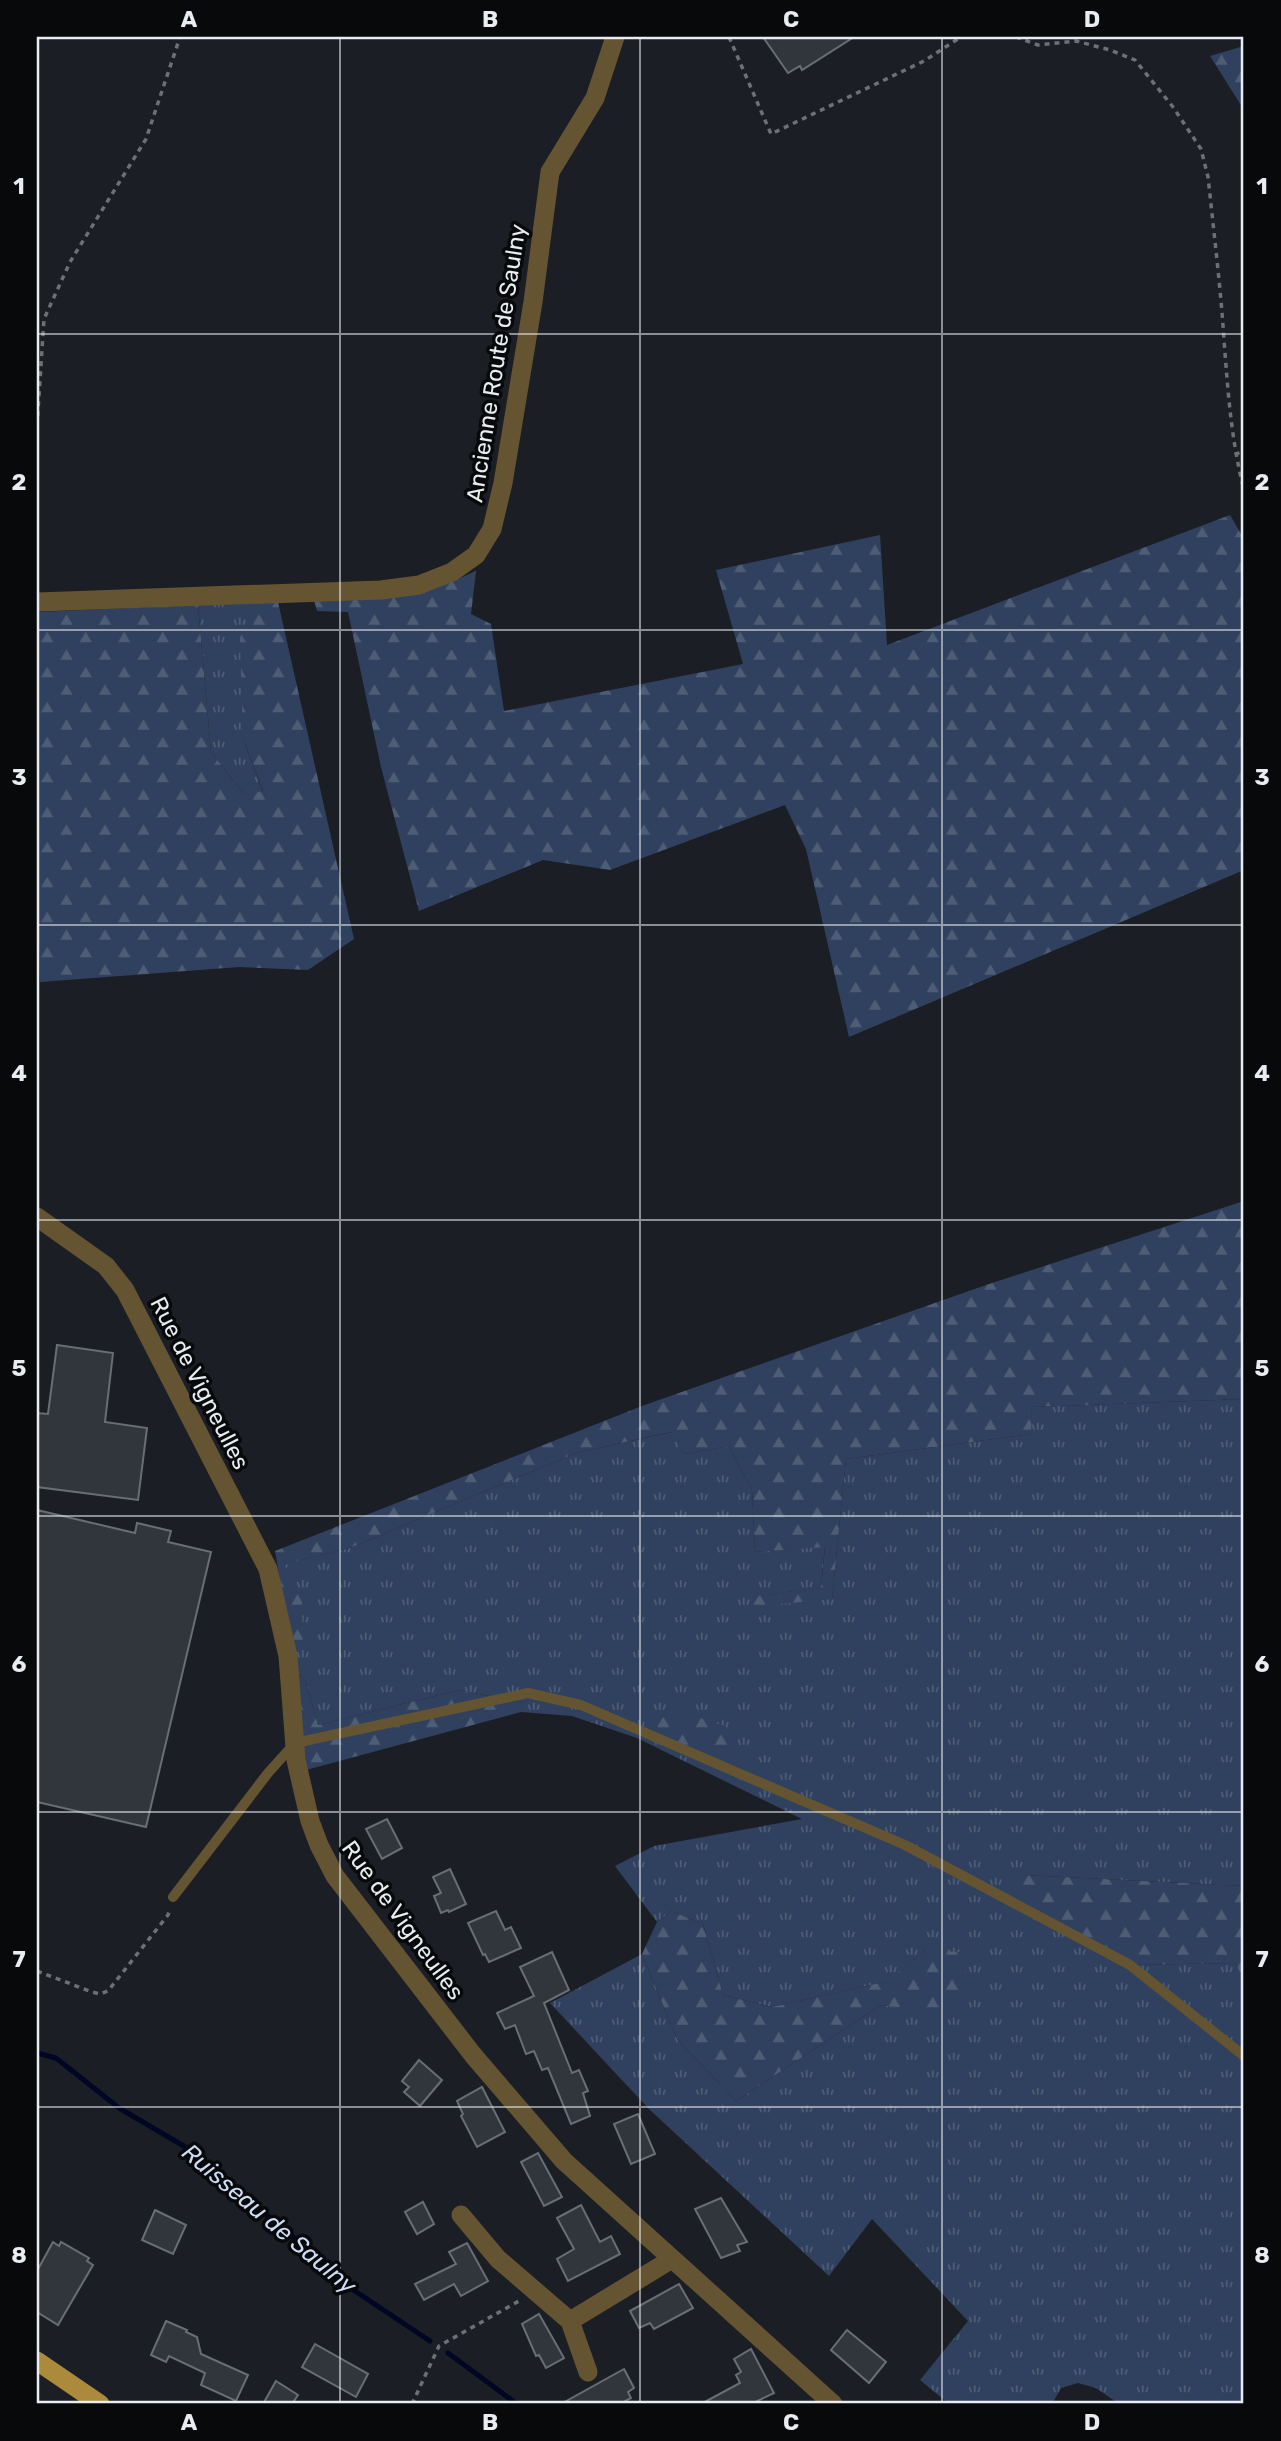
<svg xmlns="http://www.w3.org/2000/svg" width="1281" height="2441" viewBox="0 0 1281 2441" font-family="Rubik,sans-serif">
<defs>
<pattern id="grass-tufts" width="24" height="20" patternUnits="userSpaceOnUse" patternTransform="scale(1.75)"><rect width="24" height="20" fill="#2f415e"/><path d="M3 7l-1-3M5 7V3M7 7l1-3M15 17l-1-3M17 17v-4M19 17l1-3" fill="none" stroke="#4d5d76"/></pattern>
<pattern id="forest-firs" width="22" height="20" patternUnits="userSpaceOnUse" patternTransform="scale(1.75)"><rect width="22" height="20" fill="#2f415e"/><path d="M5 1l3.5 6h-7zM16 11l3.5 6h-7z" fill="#4d5d76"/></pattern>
</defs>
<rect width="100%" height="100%" fill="#1b1f25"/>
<g fill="url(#grass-tufts)">
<polygon points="254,603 243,738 263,792 245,795 211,752 198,605"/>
<polygon points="1244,1399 1244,1886 1023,1875 1130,1965 1235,1963 1244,1980 1244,2404 1119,2404 1096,2388 1078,2383 1061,2388 1052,2404 949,2404 920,2380 968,2321 872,2219 829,2276 649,2109 550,2003 642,1954 677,2039 736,2101 881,2005 939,2012 925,1950 889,1981 772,2007 723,1995 703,1924 671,1911 657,1922 615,1866 654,1846 802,1819 637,1738 572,1716 521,1712 523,1703 459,1690 318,1725 305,1679 294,1672 283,1564 350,1548 576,1453 672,1432 684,1454 729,1446 752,1490 755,1552 825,1546 821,1587 753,1597 832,1599 846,1459 1030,1434 1032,1407"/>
</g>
<g fill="url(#forest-firs)">
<polygon points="1244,46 1244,110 1210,56"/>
<polygon points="1230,515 1244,539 1244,870 849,1037 806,849 785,805 610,870 543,860 419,911 381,767 348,612 317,611 314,600 451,582 476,571 471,614 491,624 504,711 743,664 716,570 880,535 887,645"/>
<polygon points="278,602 354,939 308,970 239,967 40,982 37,852 37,612 198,605 211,752 245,795 263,791 243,738 240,638 254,603"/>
<polygon points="1244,1201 1244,1399 1032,1407 1031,1434 846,1459 832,1599 749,1607 752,1597 821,1587 825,1547 755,1552 752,1490 729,1446 684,1454 671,1432 576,1453 350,1548 284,1564 302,1598 303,1645 292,1649 275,1551 642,1406 986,1285"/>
<polygon points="294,1672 305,1679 318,1725 459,1690 524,1703 521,1712 306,1770"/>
<polygon points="679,1711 725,1726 736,1759 725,1767 671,1744 650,1718"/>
<polygon points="1023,1875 1244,1886 1244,1980 1235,1963 1130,1965 1013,1902"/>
<polygon points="671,1911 703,1924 723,1995 772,2007 888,1981 925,1950 959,1952 971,1986 939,2013 881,2005 736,2101 677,2039 642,1954 657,1922"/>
</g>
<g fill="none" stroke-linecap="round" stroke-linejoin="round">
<g stroke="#000623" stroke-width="5">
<polyline points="37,2053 56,2058 119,2108 194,2152 225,2181 292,2236 337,2279 430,2341"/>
<polyline points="448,2353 517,2404"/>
</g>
</g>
<g fill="#31353c" stroke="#696e76" stroke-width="2">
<polygon points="763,37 854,37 802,70 800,66 788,73"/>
<polygon points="57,1345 113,1353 105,1422 147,1428 138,1500 37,1487 37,1413 48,1414"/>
<polygon points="37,1510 135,1533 137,1523 171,1531 168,1542 211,1552 146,1827 37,1802"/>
<polygon points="387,1819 402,1848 382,1859 366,1829"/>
<polygon points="450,1869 466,1904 449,1912 448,1910 441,1913 434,1896 441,1893 433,1877"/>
<polygon points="496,1911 505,1930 511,1927 521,1948 489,1962 485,1954 483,1955 468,1923"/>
<polygon points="552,1952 569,1990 544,2003 572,2073 579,2070 588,2091 583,2093 590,2116 571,2124 548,2068 542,2070 534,2051 526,2054 515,2025 505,2029 497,2013 534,1996 520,1967"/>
<polygon points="419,2060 442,2080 420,2106 404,2092 409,2087 402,2081"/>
<polygon points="482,2087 505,2132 477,2147 461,2116 463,2114 457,2101"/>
<polygon points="638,2114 655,2154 631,2164 614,2124"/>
<polygon points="538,2153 562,2197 544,2206 521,2162"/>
<polygon points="721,2198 747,2242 737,2245 740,2251 721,2258 695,2209"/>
<polygon points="423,2202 434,2224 417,2234 405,2212"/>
<polygon points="581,2205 600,2242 611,2236 620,2254 568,2281 557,2259 574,2249 557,2218"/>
<polygon points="155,2210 186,2225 173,2254 142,2240"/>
<polygon points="53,2242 59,2246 61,2242 89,2258 87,2261 93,2265 58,2325 37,2312 37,2271"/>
<polygon points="467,2243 488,2281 461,2296 454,2284 424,2300 415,2284 456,2264 449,2252"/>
<polygon points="679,2284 693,2308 654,2329 650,2323 639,2328 630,2311"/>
<polygon points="539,2314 564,2358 546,2368 539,2355 536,2356 522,2324"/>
<polygon points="166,2321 187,2330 186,2332 197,2337 201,2354 248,2375 236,2401 201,2385 205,2373 169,2356 166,2362 151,2355"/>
<polygon points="847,2330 886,2362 869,2383 831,2350"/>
<polygon points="315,2344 368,2374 356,2397 302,2367"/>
<polygon points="751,2349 774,2393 751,2404 701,2404 740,2383 736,2375 741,2372 734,2359"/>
<polygon points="624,2369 634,2388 628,2392 631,2398 620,2404 561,2404"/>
<polygon points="276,2381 298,2395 292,2404 263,2404"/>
</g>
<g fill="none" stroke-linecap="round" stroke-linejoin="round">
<g stroke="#6d7176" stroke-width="3.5" stroke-dasharray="5 5" stroke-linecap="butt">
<polyline points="729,37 771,134 924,61 961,37"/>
<path d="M1016,37L1038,45L1076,41L1110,50L1135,60L1173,107L1201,149L1208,177L1210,195C1215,243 1221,292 1224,340C1228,392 1231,439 1244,490"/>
<polyline points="37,426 44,319 70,262 146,139 180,37"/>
<polyline points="1235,455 1244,450"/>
<polyline points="37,1971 92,1992 100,1994 108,1991 168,1915 170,1909"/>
<polyline points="412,2404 439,2346 519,2301"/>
</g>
<polyline stroke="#655431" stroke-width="10" points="173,1897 268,1773 295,1743 528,1693 581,1705 905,1845 1130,1965 1244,2056"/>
<g stroke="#655431" stroke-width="19">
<polyline points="37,602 381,590 419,585 452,572 476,555 492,529 503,483 533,302 550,172 595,98 615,37"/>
<polyline points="37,1217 106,1266 125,1290 268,1569 288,1656 296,1760 310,1821 319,1845 335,1876 473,2055 564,2161 833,2404"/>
<polyline points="461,2215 498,2259 570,2321 588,2372"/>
<polyline points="570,2321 672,2259"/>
</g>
<polyline stroke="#ac8a3b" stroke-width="19" points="37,2361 100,2404"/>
</g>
<path fill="none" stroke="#e9ecf1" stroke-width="2" stroke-opacity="0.55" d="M340,37V2404M640,37V2404M942,37V2404M37,334H1244M37,630H1244M37,925H1244M37,1220H1244M37,1516H1244M37,1812H1244M37,2107H1244"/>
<g text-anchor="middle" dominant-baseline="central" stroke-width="7" stroke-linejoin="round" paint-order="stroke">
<g font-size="23" fill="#e9ecf1" stroke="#07090b">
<text transform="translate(496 363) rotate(-81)">Ancienne Route de Saulny</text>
<text transform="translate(200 1383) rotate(63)">Rue de Vigneulles</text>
<text transform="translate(403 1920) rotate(54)">Rue de Vigneulles</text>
</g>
<g font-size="24" font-style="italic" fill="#ceddf5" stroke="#07090b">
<text transform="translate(269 2219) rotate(40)">Ruisseau de Saulny</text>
</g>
</g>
<rect width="1281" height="2441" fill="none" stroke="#07090b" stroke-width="77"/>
<rect x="38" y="38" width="1204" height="2364" fill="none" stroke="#e9ecf1" stroke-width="2.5"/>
<g font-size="23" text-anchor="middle" font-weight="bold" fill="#e9ecf1">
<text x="189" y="27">A</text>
<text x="490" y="27">B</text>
<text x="791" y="27">C</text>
<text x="1092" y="27">D</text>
<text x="19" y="194">1</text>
<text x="1262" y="194">1</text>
<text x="19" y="490">2</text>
<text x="1262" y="490">2</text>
<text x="19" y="785">3</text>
<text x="1262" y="785">3</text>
<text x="19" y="1081">4</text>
<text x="1262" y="1081">4</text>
<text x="19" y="1376">5</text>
<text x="1262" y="1376">5</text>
<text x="19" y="1672">6</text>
<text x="1262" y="1672">6</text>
<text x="19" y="1967">7</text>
<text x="1262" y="1967">7</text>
<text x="19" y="2263">8</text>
<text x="1262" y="2263">8</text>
<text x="189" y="2430">A</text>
<text x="490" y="2430">B</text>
<text x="791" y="2430">C</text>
<text x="1092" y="2430">D</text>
</g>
</svg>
